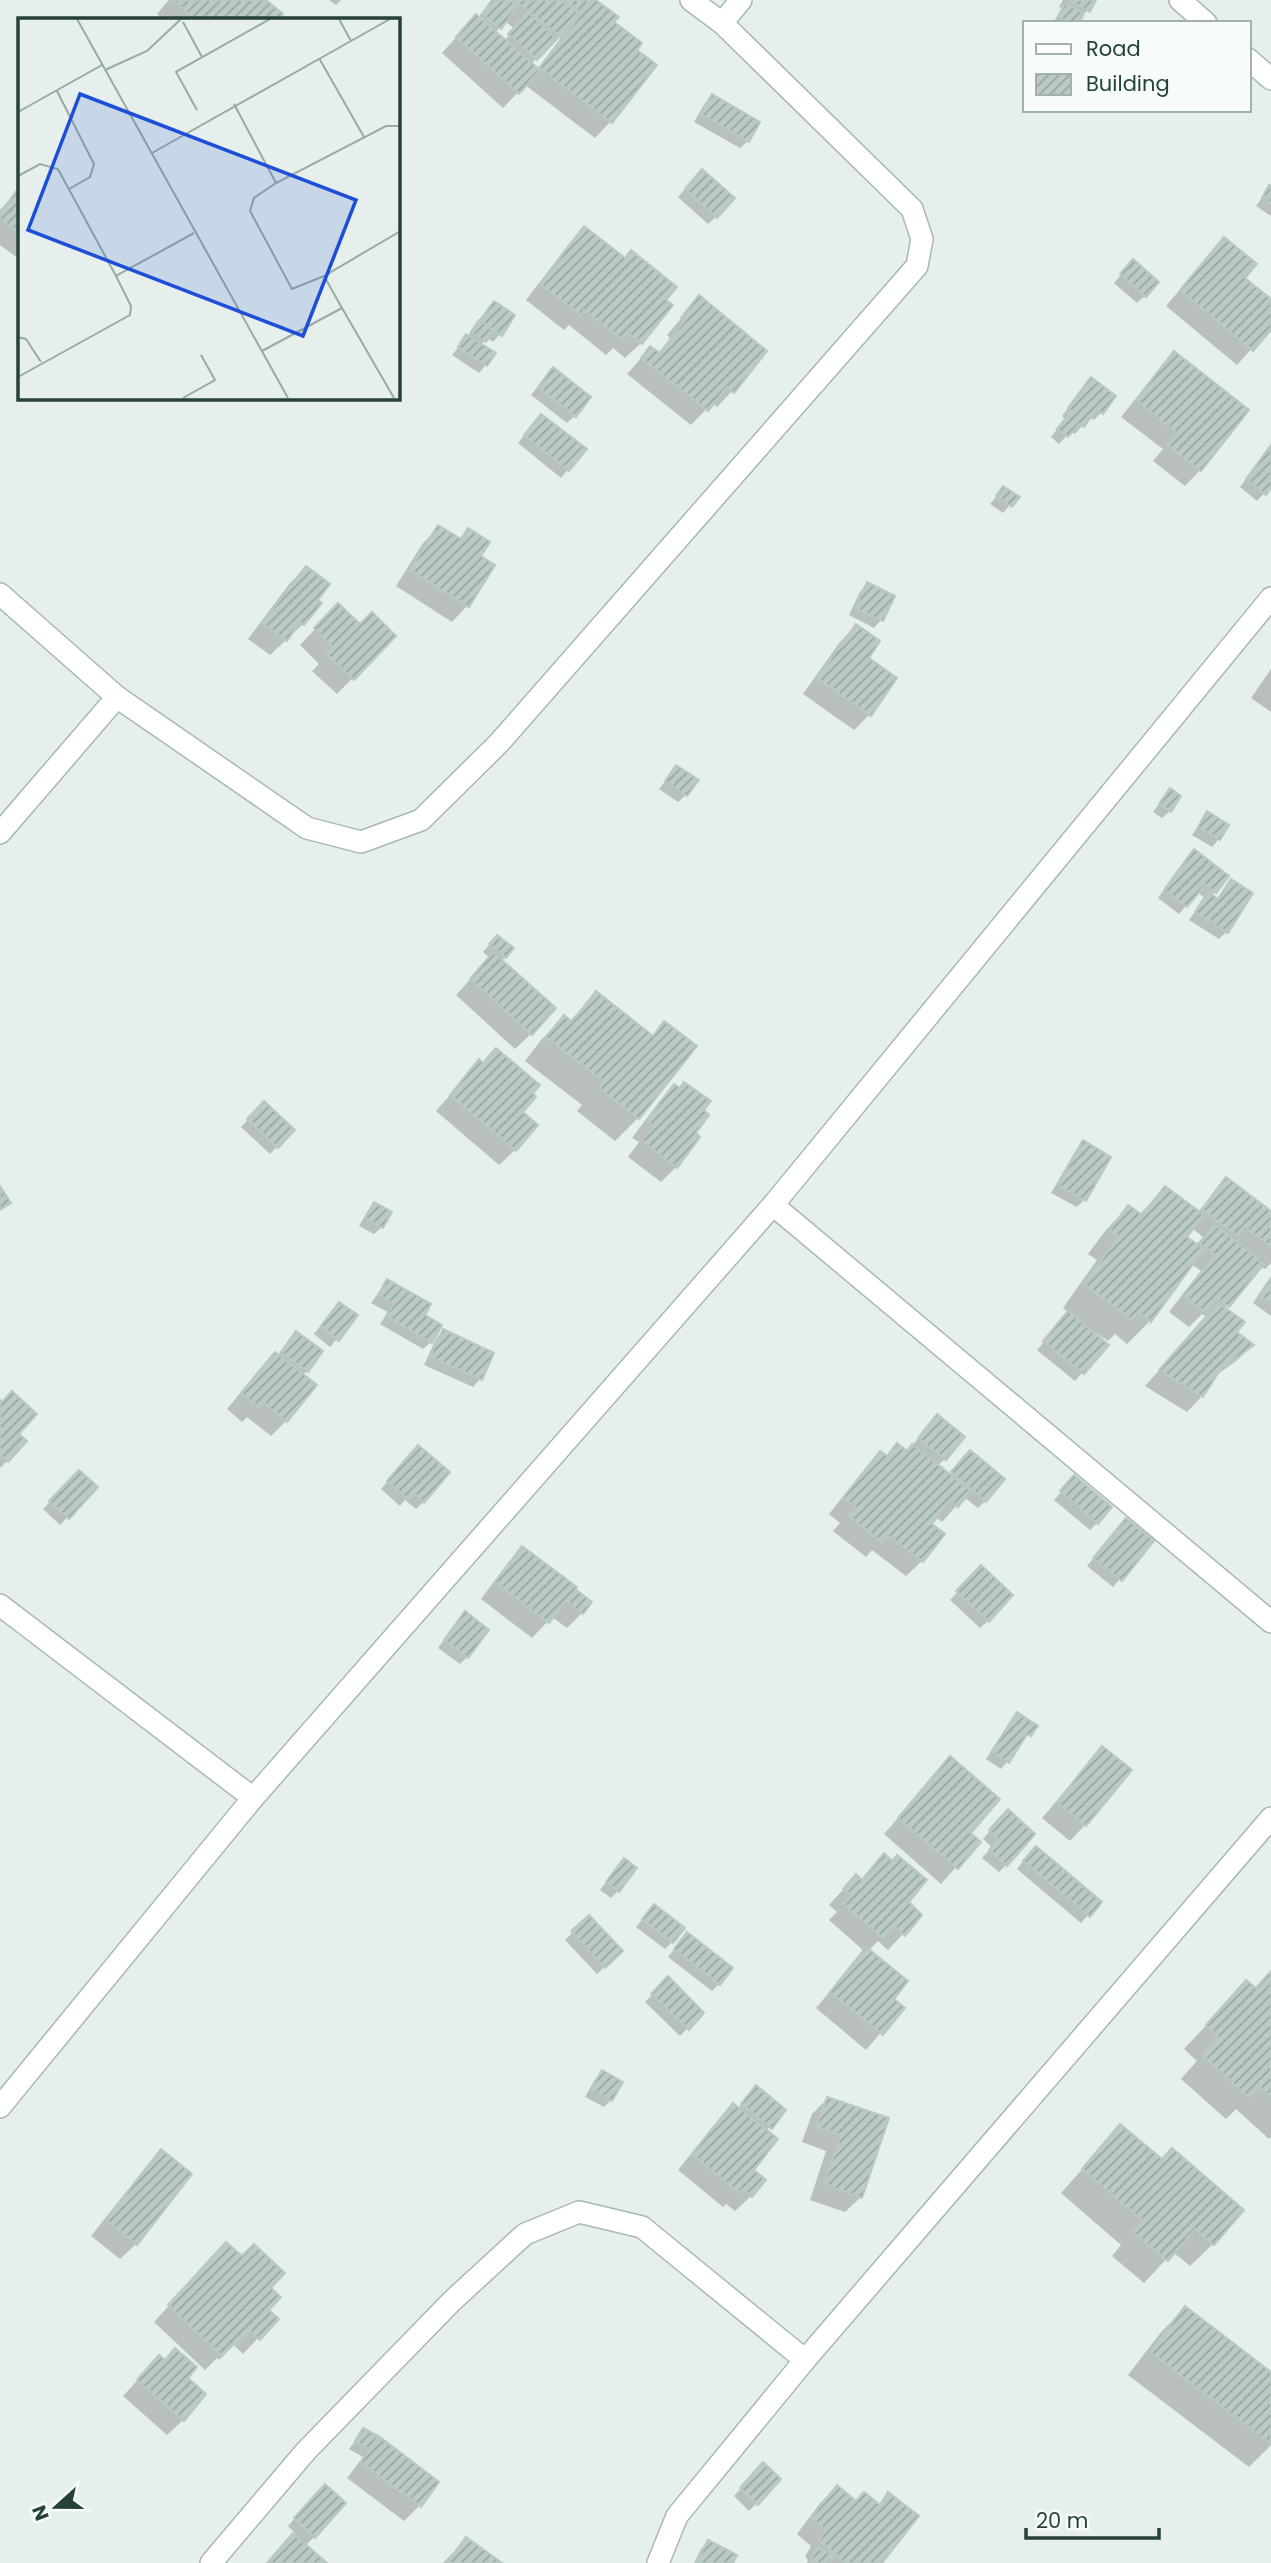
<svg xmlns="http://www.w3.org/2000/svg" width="1271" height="2563" viewBox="0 0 1271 2563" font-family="Poppins,sans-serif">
<defs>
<pattern id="building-hatch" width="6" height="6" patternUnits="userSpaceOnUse" patternTransform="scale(1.75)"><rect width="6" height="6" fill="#bbcac4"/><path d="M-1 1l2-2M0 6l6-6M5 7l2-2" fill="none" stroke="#98a6a0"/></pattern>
</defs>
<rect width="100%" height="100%" fill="#e6efeb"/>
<g fill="#0003" fill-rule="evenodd">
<polygon points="169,0 263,0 281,14 277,19 163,19 157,14"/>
<polygon points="329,0 341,0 336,5"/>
<path d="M492,0H559L562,3L564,0H587L580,13L593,0L634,50L654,65L610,122L595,138L525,85L503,108L442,53L461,32L478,18ZM505,21L515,29L504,41L495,33ZM558,37L560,39L537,70L531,64Z"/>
<polygon points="1063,0 1094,0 1078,23 1053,23 1062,8 1059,7"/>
<polygon points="712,96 748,141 740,148 694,122 705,103"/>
<polygon points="695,178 716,217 708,224 678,197"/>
<polygon points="1270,187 1271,188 1271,216 1256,206"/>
<polygon points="19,189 19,259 0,245 0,210"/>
<polygon points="585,229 664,300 641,343 625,358 613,348 606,355 569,325 564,330 526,300 569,244"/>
<polygon points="1209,255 1243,278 1271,301 1271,327 1237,365 1166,306"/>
<polygon points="1126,269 1145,296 1137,303 1114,283"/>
<polygon points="699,298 732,391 717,407 712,403 691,425 627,374 650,348 658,354 670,338 667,335"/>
<polygon points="494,303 500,334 493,342 487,338 481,345 486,365 479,373 452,355"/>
<polygon points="1174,353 1247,410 1200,470 1185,486 1153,461 1163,449 1121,417 1159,369"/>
<polygon points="546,377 575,416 567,423 531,395"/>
<polygon points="1084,387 1102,412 1094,420 1090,417 1075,434 1071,431 1059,444 1051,437 1065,419 1062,416"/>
<polygon points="534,423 584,449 561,478 518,443"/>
<polygon points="1271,446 1271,485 1257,501 1240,487"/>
<polygon points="1004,488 1017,497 1003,513 990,504"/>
<polygon points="439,527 459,540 468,530 479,557 493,565 467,606 452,622 396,586 423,543"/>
<polygon points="306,568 316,600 319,603 303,624 270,655 248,639 290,583"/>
<polygon points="867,584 893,597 881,620 874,628 849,615 860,592"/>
<polygon points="338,605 360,627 394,636 337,694 312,671 319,664 300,645"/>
<polygon points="856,626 866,659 894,678 869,715 854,730 803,694 840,642"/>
<polygon points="1271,669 1271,712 1251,698"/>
<polygon points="677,767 686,795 678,802 659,789"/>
<polygon points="1170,790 1170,811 1162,818 1153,812"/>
<polygon points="1207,814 1219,839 1212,847 1192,835"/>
<polygon points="1187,859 1226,876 1211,896 1216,900 1231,881 1226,932 1219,939 1189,920 1205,898 1197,892 1179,914 1158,898"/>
<polygon points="490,944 505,957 501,961 531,1034 515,1049 456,995 490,958 483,952"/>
<polygon points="596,993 651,1037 664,1023 694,1046 638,1118 615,1141 577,1111 582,1105 525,1061 541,1040 564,1017 569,1022"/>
<polygon points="479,1062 520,1112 515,1150 499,1165 436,1111"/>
<polygon points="674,1086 702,1111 676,1167 661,1182 628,1157 639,1142 632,1138 659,1102"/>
<polygon points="264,1103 293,1130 270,1154 241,1127"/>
<polygon points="1083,1143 1084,1200 1077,1207 1051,1193 1076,1150"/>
<path d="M1227,1179L1271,1213V1263L1265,1269L1260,1266L1224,1309L1235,1332L1252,1346L1236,1361L1214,1377L1202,1396L1187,1412L1145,1386L1207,1317L1202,1314L1189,1327L1169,1312L1201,1271L1191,1264L1150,1321L1127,1344L1115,1334L1108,1341L1095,1332L1093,1334L1106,1345L1075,1381L1037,1350L1069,1313L1063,1308L1097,1260L1088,1254L1106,1230L1128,1207L1139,1215L1165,1188L1198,1212ZM1192,1228L1203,1237L1196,1245L1185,1237Z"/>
<polygon points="375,1204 382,1227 374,1234 359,1226 367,1212"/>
<polygon points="1271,1277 1271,1316 1253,1303"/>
<polygon points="387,1281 422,1316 431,1342 423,1349 380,1324 388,1312 371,1303"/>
<polygon points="332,1311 337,1339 330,1347 314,1334"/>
<polygon points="443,1331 492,1354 480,1379 473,1387 424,1365 436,1339"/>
<polygon points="296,1333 307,1371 302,1376 286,1421 271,1436 247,1417 242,1422 227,1409 259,1370 275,1354 277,1356"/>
<polygon points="0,1403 16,1434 7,1461 0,1468"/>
<polygon points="930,1424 945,1459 937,1466 949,1476 963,1460 985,1501 978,1508 964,1497 942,1522 936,1517 930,1524 922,1561 906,1576 872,1550 866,1557 833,1531 840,1523 829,1514 865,1469 880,1453 885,1457 897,1446 906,1453"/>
<polygon points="411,1454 423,1502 416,1509 405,1500 400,1506 381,1489"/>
<polygon points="79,1472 96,1488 60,1525 43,1509"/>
<polygon points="1067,1485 1097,1523 1090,1530 1054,1500"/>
<polygon points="1119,1528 1151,1542 1113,1587 1087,1566"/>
<polygon points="522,1548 582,1613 567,1628 552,1617 532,1638 481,1599 507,1564"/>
<polygon points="981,1567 988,1621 980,1628 950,1600"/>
<polygon points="458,1621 467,1657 460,1664 438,1648"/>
<polygon points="1017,1715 1035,1726 1001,1769 986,1759 1010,1722"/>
<polygon points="1102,1748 1085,1825 1070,1841 1042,1818"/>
<polygon points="950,1759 969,1834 978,1842 941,1884 884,1834"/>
<polygon points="1000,1819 1006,1865 999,1872 982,1858 992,1847 983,1839"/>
<polygon points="1028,1855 1088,1915 1081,1923 1017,1869"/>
<polygon points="884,1856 907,1902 903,1934 888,1950 878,1941 868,1951 891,1999 902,2008 866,2050 816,2008 864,1951 829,1920 837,1912 829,1905 856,1876 861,1881"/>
<polygon points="624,1860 618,1891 611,1898 600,1890"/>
<polygon points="647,1914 672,1942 665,1949 636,1927"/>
<polygon points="589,1917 621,1951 597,1974 565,1940"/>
<polygon points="680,1942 719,1984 712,1991 668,1957"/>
<polygon points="1271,1973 1271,2137 1269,2139 1236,2109 1226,2119 1181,2079 1197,2061 1184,2049 1247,1982 1255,1989"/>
<polygon points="668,1979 702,2013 680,2036 645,2002"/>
<polygon points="602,2072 611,2100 604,2107 585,2097 595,2079"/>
<polygon points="748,2095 784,2111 766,2131 751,2171 751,2196 735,2211 726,2204 723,2207 678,2170 718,2120 733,2105 738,2109"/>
<polygon points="827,2099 887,2119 861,2197 845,2212 810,2200 826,2151 802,2142 812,2114"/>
<polygon points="1121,2126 1213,2244 1190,2266 1173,2252 1144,2283 1112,2256 1121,2245 1061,2193"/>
<polygon points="162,2151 136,2244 120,2259 91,2236 146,2167"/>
<polygon points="211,2260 269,2288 267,2310 258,2338 243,2354 234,2345 219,2360 217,2358 205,2370 154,2322"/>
<polygon points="1185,2308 1271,2374 1271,2445 1249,2467 1128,2375 1162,2331"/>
<polygon points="159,2357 186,2378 183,2420 167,2435 123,2396"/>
<polygon points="364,2430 375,2437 368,2452 381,2439 437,2482 419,2506 404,2521 347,2478 363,2457 349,2449"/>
<polygon points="756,2472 757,2503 749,2511 734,2496"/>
<polygon points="837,2487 855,2502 878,2505 888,2495 880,2563 807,2563 808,2560 805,2557 811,2546 797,2534 821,2502"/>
<polygon points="317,2493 314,2537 305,2546 325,2563 267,2563 295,2533 288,2526"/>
<polygon points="466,2539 499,2563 443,2563"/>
<polygon points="708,2542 731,2563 694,2563 701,2549"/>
</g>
<g fill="url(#building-hatch)" stroke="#b8c9c2" stroke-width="2">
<polygon points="173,0 266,0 283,14 279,19 196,19"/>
<polygon points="492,0 510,0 518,6 501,29 482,14"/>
<polygon points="514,0 561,0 579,14 561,37"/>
<polygon points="565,0 589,0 581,13"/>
<polygon points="592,0 596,0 619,17 614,22 642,43 637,50 657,65 612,123 539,68"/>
<polygon points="1067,0 1096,0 1090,12"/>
<polygon points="1065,3 1084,13 1080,23 1070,23 1058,17"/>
<polygon points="528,12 557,39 537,60 508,34"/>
<polygon points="476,14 540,70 519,94 456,37"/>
<polygon points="712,94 760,122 749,142 701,114"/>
<polygon points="702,169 735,198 717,218 685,189"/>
<polygon points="1269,185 1271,186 1271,204 1262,198"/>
<polygon points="19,187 19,233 0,219 0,214"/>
<polygon points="584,226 625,258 631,250 677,287 666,300 673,305 642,344 628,333 623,340 584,310 581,315 540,284"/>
<polygon points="1224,237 1257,264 1245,278 1271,299 1271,330 1253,351 1180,290"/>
<polygon points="1133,259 1159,282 1146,297 1120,274"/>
<polygon points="699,295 767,351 734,393 727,387 708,411 641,358 650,346 660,353 684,321 681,318"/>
<polygon points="494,301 515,315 502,336 480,320"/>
<polygon points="479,320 494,331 486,342 471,332"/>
<polygon points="466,334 496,353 487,366 458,347"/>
<polygon points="1174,351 1249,410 1201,471 1168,445 1177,433 1136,400"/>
<polygon points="553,367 591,397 576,417 538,387"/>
<polygon points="1091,377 1116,396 1103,414 1097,409 1084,427 1079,424 1068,437 1057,429 1071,411 1068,408"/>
<polygon points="541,414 587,449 569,471 524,435"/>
<polygon points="1271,445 1271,488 1266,495 1246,479"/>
<polygon points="1003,486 1020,497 1012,507 996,496"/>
<polygon points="438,525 461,539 468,528 490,542 481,556 495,565 469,607 410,570"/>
<polygon points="306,566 330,584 318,600 322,603 304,625 300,622 287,641 262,623"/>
<polygon points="867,582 895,596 883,621 855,608"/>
<polygon points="338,603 360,624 372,612 396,636 354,680 326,654 333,647 314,628"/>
<polygon points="856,624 880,641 869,658 897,678 871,716 817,678"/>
<polygon points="676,765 699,780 687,796 665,781"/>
<polygon points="1170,788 1181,796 1171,812 1159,804"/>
<polygon points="1207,811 1229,825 1220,840 1198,827"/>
<polygon points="1194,849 1229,876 1216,893 1205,885 1187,907 1164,890"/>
<polygon points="1231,879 1253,893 1228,933 1195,912 1208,892 1218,899"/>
<polygon points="497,935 514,948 506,958 489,944"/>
<polygon points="493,952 556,1008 532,1035 470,979"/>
<polygon points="596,991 653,1036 664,1021 697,1046 639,1119 599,1088 603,1081 546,1037 564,1015 572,1022"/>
<polygon points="496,1048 540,1085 533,1093 536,1097 523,1112 538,1125 516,1151 450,1095 479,1059 483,1063"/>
<polygon points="684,1082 711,1101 704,1110 709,1115 696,1133 700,1137 677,1168 642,1141 653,1126 646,1121 674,1084 680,1088"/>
<polygon points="264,1101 295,1130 278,1148 247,1119"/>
<polygon points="1083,1140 1111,1157 1086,1201 1058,1185"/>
<polygon points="1226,1177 1271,1211 1271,1247 1245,1227 1238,1237 1202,1209"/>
<polygon points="0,1186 11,1203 0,1210"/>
<polygon points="1165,1186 1204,1215 1187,1237 1204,1249 1151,1322 1138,1312 1132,1320 1084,1284 1118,1237 1110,1230 1128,1205 1142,1215"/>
<polygon points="374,1202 392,1212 383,1228 365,1218"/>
<polygon points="1214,1224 1264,1264 1229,1307 1217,1298 1206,1313 1183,1295 1215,1255 1200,1243"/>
<polygon points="1271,1278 1271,1304 1259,1295"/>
<polygon points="387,1279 431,1304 425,1315 442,1325 432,1343 386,1316 394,1304 378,1295"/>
<polygon points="339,1302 358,1315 339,1341 321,1326"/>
<polygon points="1218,1303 1245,1322 1237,1332 1254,1345 1220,1370 1203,1397 1159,1370"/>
<polygon points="1068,1311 1109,1345 1084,1374 1043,1341"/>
<polygon points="443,1329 494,1353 482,1380 430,1357"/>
<polygon points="296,1331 323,1351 308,1372 281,1352"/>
<polygon points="275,1352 317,1385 287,1422 264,1403 259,1408 241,1393"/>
<polygon points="12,1391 37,1414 19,1434 27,1441 8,1462 0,1455 0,1400 2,1402"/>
<polygon points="937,1414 965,1437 946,1460 918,1438"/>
<polygon points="897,1443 907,1451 912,1444 971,1491 958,1507 950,1501 932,1524 945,1534 923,1562 888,1536 882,1543 848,1515 855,1507 843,1498 880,1451 887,1456"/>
<polygon points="418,1445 450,1472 424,1503 414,1493 408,1500 387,1481"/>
<polygon points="970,1450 1005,1479 986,1502 951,1472"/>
<polygon points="79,1470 98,1487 69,1519 49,1501"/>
<polygon points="1074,1475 1112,1507 1098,1524 1060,1491"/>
<polygon points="1126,1518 1154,1541 1122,1581 1093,1558"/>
<polygon points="522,1546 577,1587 575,1589 592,1602 583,1614 566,1601 549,1623 495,1582"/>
<polygon points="981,1565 1013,1595 989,1622 956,1591"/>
<polygon points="465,1611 489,1630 468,1658 444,1640"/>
<polygon points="1017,1712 1038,1726 1031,1736 1027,1734 1009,1763 992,1751"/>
<polygon points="1102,1746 1132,1770 1086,1826 1057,1802"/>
<polygon points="950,1756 1000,1799 971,1833 981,1842 958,1869 898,1818"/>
<polygon points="1008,1809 1035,1834 1007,1866 989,1850 998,1839 989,1830"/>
<polygon points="1036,1846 1102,1902 1090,1917 1023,1861"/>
<polygon points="884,1853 892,1861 897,1855 927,1880 909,1902 922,1915 905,1936 894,1926 883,1938 843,1904 851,1895 843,1889 856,1874 862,1880"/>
<polygon points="624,1858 637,1868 619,1892 606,1882"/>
<polygon points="654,1904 685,1928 673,1943 642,1919"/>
<polygon points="589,1915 623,1951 605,1968 571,1931"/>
<polygon points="687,1932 733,1968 720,1985 674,1949"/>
<polygon points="866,1947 908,1981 894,1999 905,2008 883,2035 830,1992"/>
<polygon points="1271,1971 1271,2097 1259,2086 1249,2098 1202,2055 1218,2037 1206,2025 1246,1980 1256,1988"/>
<polygon points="668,1976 704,2013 689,2030 651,1994"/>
<polygon points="602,2070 623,2082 612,2101 591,2089"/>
<polygon points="756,2085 786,2110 772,2129 741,2104"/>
<polygon points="827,2097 889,2118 862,2198 824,2184 841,2135 816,2127"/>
<polygon points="733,2103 778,2139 754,2170 766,2180 752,2197 742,2189 739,2193 692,2154"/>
<polygon points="1120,2124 1162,2159 1172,2148 1244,2210 1214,2245 1195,2229 1168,2261 1133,2232 1143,2221 1082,2169"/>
<polygon points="161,2149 192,2174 137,2245 106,2220"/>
<polygon points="226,2242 242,2256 254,2244 285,2273 271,2288 281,2297 269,2310 279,2319 260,2340 250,2331 236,2346 233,2343 222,2356 168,2305"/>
<polygon points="1185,2306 1271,2372 1271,2444 1150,2352"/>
<polygon points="175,2348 197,2367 188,2378 206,2394 184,2421 137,2380 159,2355 165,2360"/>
<polygon points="363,2428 378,2436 370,2450 355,2441"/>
<polygon points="380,2437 439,2482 421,2507 361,2462"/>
<polygon points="763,2462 781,2479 758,2505 740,2488"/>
<polygon points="325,2484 346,2503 315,2538 294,2518"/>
<polygon points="837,2485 856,2501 864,2492 880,2505 888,2492 919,2516 882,2563 845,2563 819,2540 826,2530 811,2518"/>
<polygon points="293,2533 327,2563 267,2563"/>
<polygon points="466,2537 502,2563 447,2563"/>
<polygon points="708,2540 737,2555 733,2563 696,2563"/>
<polygon points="816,2548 833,2554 830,2563 810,2563"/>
</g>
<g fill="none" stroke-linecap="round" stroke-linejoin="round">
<g stroke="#a8b8b2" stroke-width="24">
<g id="minor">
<polyline points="1180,0 1206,23"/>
<polyline points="722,23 741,0"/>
<polyline points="1248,59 1271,79"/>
<polyline points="0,594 117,697 307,828 361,842 421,820 499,743 917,266 922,239 912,209 722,23 691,0"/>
<polyline points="0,833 117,697"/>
<polyline points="773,1205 1271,1622"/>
<polyline points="0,1605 253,1798"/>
<polyline points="0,2107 253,1798 773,1205 1271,598"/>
<polyline points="211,2563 306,2451 452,2301 525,2234 579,2212 642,2227 805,2360"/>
<polyline points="658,2563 677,2516 805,2360 1271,1818"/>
</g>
</g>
<use href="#minor" stroke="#fff" stroke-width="21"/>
</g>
<g transform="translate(18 18)">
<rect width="382" height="382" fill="#e6efeb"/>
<path fill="none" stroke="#98aaa4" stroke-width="2" d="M59,1L270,380M321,1L333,23M165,4L184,39M301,40L346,119M87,52L129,33L163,1M39,73L76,146L72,159L51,171M216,86L258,165M179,92L158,54L252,1M0,94L84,47M381,108H368L258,165L236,180L232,193L274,271L306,258L381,214M134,135L372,1M0,158L22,146L40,151L98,258L176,215M324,290L376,380M0,319L8,321L23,344M244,333L324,290L306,258M0,359L112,297L113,288L98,258M165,380L197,362L183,337"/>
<path fill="#1d4ed8" fill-opacity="0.15" stroke="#1d4ed8" stroke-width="3.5" d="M62,76L338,182L285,318L10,212Z"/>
<rect width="382" height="382" fill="none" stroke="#24423a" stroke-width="3.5"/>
</g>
<rect x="1023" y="21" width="228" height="91" fill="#f7fbf9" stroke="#a3b1ad" stroke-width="2"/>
<rect x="1036" y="44" width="35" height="10" fill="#ffffff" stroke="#a3b1ad" stroke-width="2"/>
<text x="1086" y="56" font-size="21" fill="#24423a">Road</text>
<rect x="1036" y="74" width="35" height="21" fill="url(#building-hatch)" stroke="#a3b1ad" stroke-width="2"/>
<text x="1086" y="91" font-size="21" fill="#24423a">Building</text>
<g transform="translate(56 2507) rotate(249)" stroke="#f7fbf9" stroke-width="5" paint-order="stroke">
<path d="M0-5L12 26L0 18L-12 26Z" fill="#24423a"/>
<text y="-10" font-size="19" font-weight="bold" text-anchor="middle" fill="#24423a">N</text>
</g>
<path d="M1026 2528v10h133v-10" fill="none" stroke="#24423a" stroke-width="3.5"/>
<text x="1036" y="2528" font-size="21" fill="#24423a" stroke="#f7fbf9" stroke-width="5" paint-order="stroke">20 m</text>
</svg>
